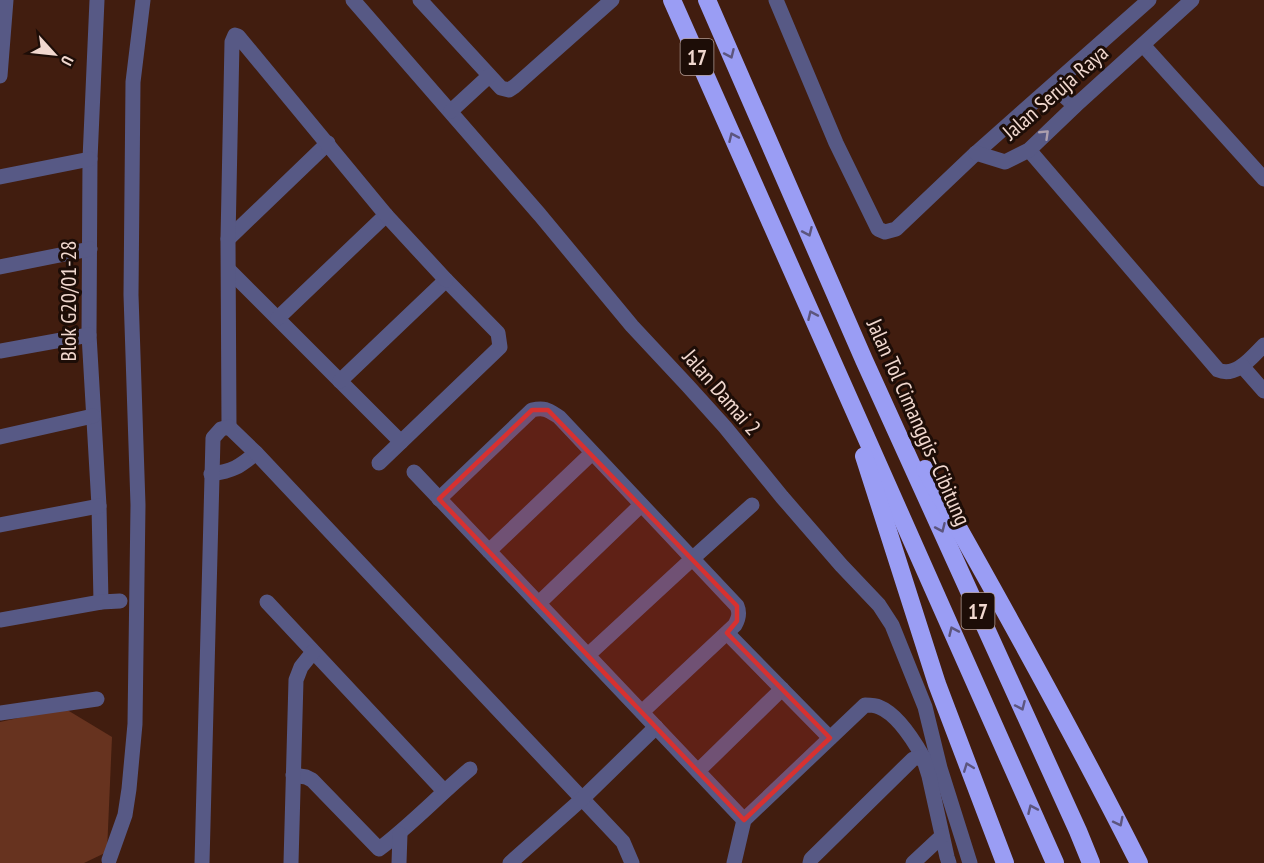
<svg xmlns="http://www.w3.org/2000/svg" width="1264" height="863" viewBox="0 0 1264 863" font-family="'PT Sans Narrow',sans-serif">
<rect width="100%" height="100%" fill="#411d0f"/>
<polygon fill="#67331f" points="64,708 112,737 107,852 84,863 0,863 0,722"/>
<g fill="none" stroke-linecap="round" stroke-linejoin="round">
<g stroke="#575985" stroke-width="15">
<polyline points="97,0 90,159 89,335 99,506 101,602"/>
<polyline points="353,0 540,215 632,326 688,386 725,427 782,497 841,565 879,605 892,625 925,707 940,768 970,863"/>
<polyline points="420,0 501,88 509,90 515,86 612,0"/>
<polyline points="776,0 836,143 878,229 885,232 896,229 976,153 1149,0"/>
<polyline points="1143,45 1264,179"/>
<polyline points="0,76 6,0"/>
<polyline points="1053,86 1075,106"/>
<polyline points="451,111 489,76"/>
<path d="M1029,150L1218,370C1236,378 1252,357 1264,345"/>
<polyline points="976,153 1005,162 1029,150 1075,106 1192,0"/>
<polyline points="0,177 90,159"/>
<polyline points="228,239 328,143"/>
<polyline points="0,267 90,249"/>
<polyline points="229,270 401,442"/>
<polyline points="278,318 386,215"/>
<polyline points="0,351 89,335"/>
<polyline points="1242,366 1264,391"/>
<polyline points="340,381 446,280 498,333 500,347 379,463"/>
<polyline points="229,427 228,239 232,42 235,35 238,36 386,215 446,280"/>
<polyline points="0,437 93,416"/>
<polyline points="414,472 744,820"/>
<path d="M211,474C233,471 239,467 256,453"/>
<path d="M439,499L532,410C545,407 548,410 559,417L737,606C740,613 739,618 735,625L642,712"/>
<polyline points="0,525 99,506"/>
<polyline points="489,551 592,453"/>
<polyline points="267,602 444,791"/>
<polyline points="539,603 641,505"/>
<polyline points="0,620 101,602 120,601"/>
<polyline points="727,633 830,738"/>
<polyline points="588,655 692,559 752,505"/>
<polyline points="0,713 97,699"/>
<polyline points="698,771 782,689"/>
<path d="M293,775L306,777L312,780L379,849C411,825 439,795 470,769"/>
<polyline points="109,860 125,815 129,789 135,724 138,505 131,295 133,82 143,0"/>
<polyline points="202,863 213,438 221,429 229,427 256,453 623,842 632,863"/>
<polyline points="291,863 296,680 301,667 313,652"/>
<polyline points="399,863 400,834"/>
<polyline points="510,863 582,799 656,727"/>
<path d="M734,863L744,820L865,705C869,705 875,705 879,707C897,714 914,741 923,757"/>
<polyline points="810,863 811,859 913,759 923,757 929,776 947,857 949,863"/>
<polyline points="913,863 942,836"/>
</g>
<g stroke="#9a9df4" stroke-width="18">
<polyline points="672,0 1055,863"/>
<polyline points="707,0 864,360 1078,831 1091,863"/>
<polyline points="864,456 937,684 1005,863"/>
<path d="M925,469C999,599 1072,730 1139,863"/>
</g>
</g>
<defs><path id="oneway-chevron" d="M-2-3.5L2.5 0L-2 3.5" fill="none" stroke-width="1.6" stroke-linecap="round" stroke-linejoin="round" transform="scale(1.5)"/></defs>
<g stroke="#5c557e">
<use href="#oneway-chevron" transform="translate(730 54) rotate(66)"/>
<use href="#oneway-chevron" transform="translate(733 137) rotate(-114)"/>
<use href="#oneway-chevron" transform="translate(808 232) rotate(66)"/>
<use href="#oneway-chevron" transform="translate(812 315) rotate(-114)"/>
<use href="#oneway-chevron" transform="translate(941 528) rotate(66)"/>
<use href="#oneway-chevron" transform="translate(953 631) rotate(-114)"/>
<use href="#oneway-chevron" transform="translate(1021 706) rotate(66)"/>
<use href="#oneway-chevron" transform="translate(968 767) rotate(-111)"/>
<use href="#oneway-chevron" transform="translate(1032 809) rotate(-114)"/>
<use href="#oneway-chevron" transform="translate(1119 822) rotate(63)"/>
</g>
<use stroke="#ac9fae" href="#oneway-chevron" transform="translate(1045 134) rotate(-44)"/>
<path fill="#d73130" fill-opacity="0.2" stroke="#d73130" stroke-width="4.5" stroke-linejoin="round" d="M532,410H548L737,606V621L727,633L830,738L744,820L439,499Z"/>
<g text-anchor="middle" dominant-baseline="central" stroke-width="6" stroke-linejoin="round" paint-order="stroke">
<g fill="#1d0d07" stroke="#b19b93" stroke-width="1.5">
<rect x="680.5" y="39" width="33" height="36" rx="4.5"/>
<rect x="961.5" y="593" width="33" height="36" rx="4.5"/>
</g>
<g font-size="21" font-weight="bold" fill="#f1d8cf">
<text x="697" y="57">17</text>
<text x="978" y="611">17</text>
</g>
<g font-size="22" fill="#f1d8cf" stroke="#1d0d07">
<text transform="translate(1055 92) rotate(-41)">Jalan Seruja Raya</text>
<text transform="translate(68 301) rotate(-90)">Blok G20/01-28</text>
<text transform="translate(722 392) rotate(49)">Jalan Damai 2</text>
<text transform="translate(919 422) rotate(66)">Jalan Tol Cimanggis–Cibitung</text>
</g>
</g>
<g transform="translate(54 54) rotate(117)" stroke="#1d0d07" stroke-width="4.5" paint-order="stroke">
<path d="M0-4.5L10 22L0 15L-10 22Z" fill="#f1d8cf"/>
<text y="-9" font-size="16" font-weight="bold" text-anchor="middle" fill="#f1d8cf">U</text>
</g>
</svg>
